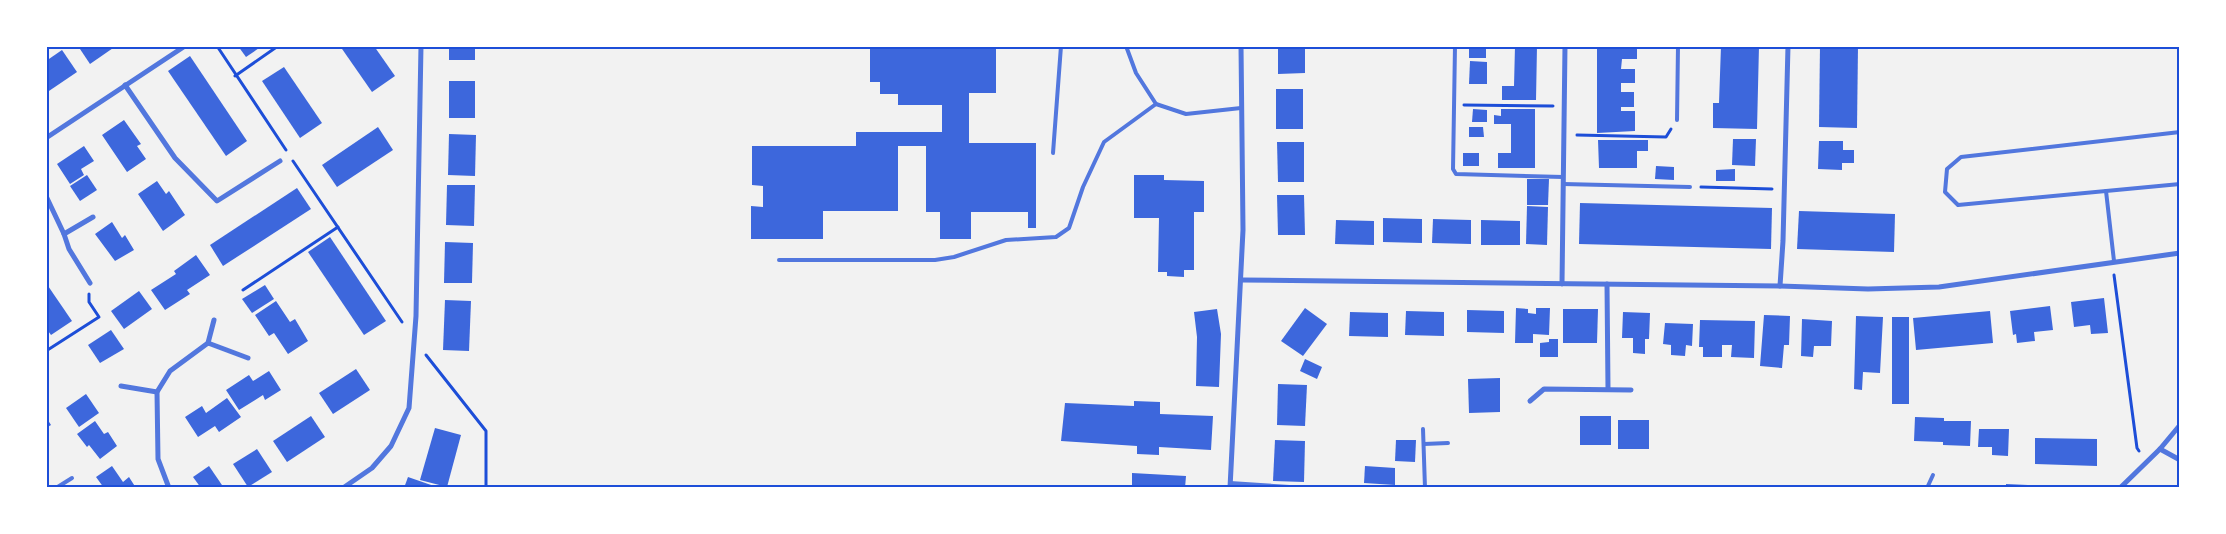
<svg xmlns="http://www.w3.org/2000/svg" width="2226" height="534" viewBox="0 0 2226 534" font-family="'Open Sans',sans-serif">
<rect width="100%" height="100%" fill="#f2f2f2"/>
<g fill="#3d67dc">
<polygon points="78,46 116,46 90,64"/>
<polygon points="238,46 262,46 246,57"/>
<polygon points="340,46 374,46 395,76 372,92"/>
<rect x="449" y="46" width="26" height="14"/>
<polygon points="870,46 996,46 996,93 969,93 969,143 1036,143 1036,228 1028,228 1028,212 971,212 971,239 940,239 940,212 926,212 926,146 898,146 898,211 823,211 823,239 751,239 751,206 763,207 763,186 752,185 752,146 856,146 856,132 942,132 942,105 898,105 898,94 880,94 880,82 870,82"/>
<polygon points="1278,46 1305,46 1305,73 1278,74"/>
<polygon points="1515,46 1537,46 1536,100 1502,100 1502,86 1514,86"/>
<polygon points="1597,46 1637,46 1637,59 1622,59 1621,69 1635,69 1635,83 1621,83 1621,92 1634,92 1634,107 1621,107 1621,111 1635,111 1635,131 1597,133"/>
<polygon points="1721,46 1759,46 1757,129 1713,128 1713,103 1719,103"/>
<polygon points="1820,46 1858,46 1857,128 1819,127"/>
<polygon points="1469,47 1486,48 1486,58 1469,58"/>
<polygon points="62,50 77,72 46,93 46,61"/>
<polygon points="190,56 247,141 226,156 168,71"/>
<polygon points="1470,61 1487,62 1487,84 1469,84"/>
<polygon points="284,67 322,123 300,138 262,81"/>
<rect x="449" y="81" width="26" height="37"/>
<rect x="1276" y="89" width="27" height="40"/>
<polygon points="1473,109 1487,110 1487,122 1472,122"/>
<polygon points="1501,109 1535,109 1535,168 1498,168 1498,153 1511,153 1511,124 1494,124 1494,115 1501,116"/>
<polygon points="124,120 141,144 137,146 146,159 127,172 102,135"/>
<polygon points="378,127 393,150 337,187 322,165"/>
<polygon points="1469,127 1483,127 1484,137 1469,137"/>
<polygon points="449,134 476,135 475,176 448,175"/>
<polygon points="1733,139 1756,139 1755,166 1732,165"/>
<polygon points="1598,140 1648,140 1648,151 1637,151 1637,168 1599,168"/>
<polygon points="1819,141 1843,141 1843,150 1854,150 1854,163 1842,163 1842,170 1818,169"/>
<polygon points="1277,142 1304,142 1304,182 1278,182"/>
<polygon points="84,146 94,161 81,169 84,175 70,184 57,164"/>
<rect x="1463" y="153" width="16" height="13"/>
<polygon points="1656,166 1674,167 1674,180 1655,179"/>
<polygon points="1735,169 1735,181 1716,181 1716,170"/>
<polygon points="87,175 97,190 80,201 70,186"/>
<polygon points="1134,175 1164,175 1164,180 1204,181 1204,212 1194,212 1194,270 1184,270 1184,277 1167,276 1167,272 1158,272 1159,218 1134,218"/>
<polygon points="1527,179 1549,179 1548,205 1527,205"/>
<polygon points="157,181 166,194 169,191 185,215 163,231 138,194"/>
<polygon points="447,185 475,185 474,226 446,225"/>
<polygon points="297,188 311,209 223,266 210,245"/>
<polygon points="1277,195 1304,195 1305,235 1278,235"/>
<polygon points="1580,203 1772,208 1771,249 1579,244"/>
<polygon points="1527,206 1548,207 1547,245 1526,244"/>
<polygon points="1799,211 1895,214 1894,252 1797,249"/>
<polygon points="1383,218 1422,219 1422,243 1383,242"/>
<polygon points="1433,219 1471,220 1471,244 1432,243"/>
<polygon points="1336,220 1374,221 1374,245 1335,244"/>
<polygon points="1481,220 1520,221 1520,245 1481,245"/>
<polygon points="112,222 122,238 125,235 134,250 115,261 95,234"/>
<polygon points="330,237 386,321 364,335 308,252"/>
<polygon points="445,242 473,243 472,283 444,283"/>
<polygon points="196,255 210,275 187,290 190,294 165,310 151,290 176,274 174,271"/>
<polygon points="46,283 72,321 51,335 46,328"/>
<polygon points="265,285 274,299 252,313 242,299"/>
<polygon points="139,291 152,309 124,329 111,311"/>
<polygon points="2104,298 2108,333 2091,334 2090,325 2074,327 2071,302"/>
<polygon points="445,300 471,301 469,351 443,350"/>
<polygon points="276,301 290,322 295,319 308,341 288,354 274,333 269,336 255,315"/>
<polygon points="2050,306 2053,330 2034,332 2035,341 2017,343 2016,334 2013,335 2010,311"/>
<polygon points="1305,308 1327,324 1303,356 1281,341"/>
<polygon points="1516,308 1528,309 1528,313 1536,314 1536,308 1550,308 1549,335 1533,334 1533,343 1515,343"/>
<polygon points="1217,309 1221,334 1219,387 1196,386 1197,337 1194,312"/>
<polygon points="1563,309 1598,309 1597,343 1563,343"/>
<polygon points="1467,310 1504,311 1504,333 1467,332"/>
<polygon points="1406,311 1444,312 1444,336 1405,335"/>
<polygon points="1990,311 1993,343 1916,350 1913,318"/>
<polygon points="1350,312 1388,313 1388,337 1349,336"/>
<polygon points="1623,312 1650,313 1649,339 1645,339 1645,354 1633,353 1633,338 1622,338"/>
<polygon points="1764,315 1790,316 1789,345 1784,345 1782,368 1760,366"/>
<polygon points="1856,316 1883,317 1880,373 1863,372 1862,390 1854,389"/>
<rect x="1892" y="317" width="17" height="87"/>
<polygon points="1802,319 1832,321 1831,346 1814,346 1813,357 1801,356"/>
<polygon points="1700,320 1755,321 1754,358 1731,357 1732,345 1722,345 1722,357 1703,357 1703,347 1699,347"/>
<polygon points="1665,323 1693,324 1692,346 1686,345 1685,356 1671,355 1671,345 1663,344"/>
<polygon points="111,330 124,349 100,363 88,345"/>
<polygon points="1549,339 1558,339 1558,357 1540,357 1540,343 1549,342"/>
<polygon points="1305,359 1322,367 1317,379 1300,371"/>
<polygon points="356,369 370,390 333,414 319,393"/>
<polygon points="269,371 281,390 265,400 263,395 239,410 226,390 249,375 253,381"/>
<polygon points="1500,378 1500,412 1469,413 1468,379"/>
<polygon points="1278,384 1307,385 1305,426 1277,425"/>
<polygon points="86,394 99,413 79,427 66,408"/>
<polygon points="227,398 241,417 219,432 215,426 198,437 185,417 202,406 206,413"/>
<polygon points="1134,401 1160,402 1160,414 1213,416 1211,450 1159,447 1159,455 1137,454 1137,446 1061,441 1065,403 1134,406"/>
<polygon points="311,416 325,437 287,462 273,441"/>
<rect x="1580" y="416" width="31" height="29"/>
<polygon points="46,417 51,425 46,428"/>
<polygon points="1915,417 1944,418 1944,421 1971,421 1970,446 1943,445 1943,442 1914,441"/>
<rect x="1618" y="420" width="31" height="29"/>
<polygon points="95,421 104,434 108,432 117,446 100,459 89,445 87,447 77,434"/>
<polygon points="435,428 461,435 447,487 420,480"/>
<polygon points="1979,429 2009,429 2008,456 1992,455 1992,447 1978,447"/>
<polygon points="2035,438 2097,439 2097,466 2035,464"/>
<polygon points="1275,440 1305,441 1304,482 1273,481"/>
<polygon points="1396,440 1416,440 1415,462 1395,461"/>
<polygon points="257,449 272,472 248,487 233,464"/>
<polygon points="112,466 123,482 129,477 136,488 104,488 96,477"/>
<polygon points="209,466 224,488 201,488 193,477"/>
<polygon points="1365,466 1395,468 1395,485 1364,483"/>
<polygon points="1132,473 1186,476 1185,488 1132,488"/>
<polygon points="408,477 434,486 433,488 404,488"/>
<polygon points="2006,484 2028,485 2028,488 2006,488"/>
</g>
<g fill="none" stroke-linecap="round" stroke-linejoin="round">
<g stroke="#1d4ed8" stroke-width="3">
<polyline points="217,46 286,150"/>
<polyline points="235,76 278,46"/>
<polyline points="1464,105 1553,106"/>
<polyline points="1577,135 1666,137 1671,129"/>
<polyline points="293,161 402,322"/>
<polyline points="1701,187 1772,189"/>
<polyline points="2114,275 2137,448 2139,451"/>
<polyline points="243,290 338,227"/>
<polyline points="46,351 99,317 89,302 89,294"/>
<polyline points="426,355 486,431 486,488"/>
<polyline points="2043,488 2102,488"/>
</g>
<g stroke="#5277de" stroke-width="4">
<polyline points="1126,46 1136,73 1156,104 1186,114 1241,108"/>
<polyline points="1455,46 1453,169 1456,174 1563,177"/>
<polyline points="1677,120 1678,46"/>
<polyline points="2180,132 1961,157 1947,169 1945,192 1958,205 2180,184"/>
<polyline points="1053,153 1061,46"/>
<polyline points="1563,184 1690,187"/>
<polyline points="2106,191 2114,261"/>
<polyline points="779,260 935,260 954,257 1006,240 1056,237 1069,228 1083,187 1104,142 1156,104"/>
<polyline points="1423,429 1425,488"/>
<polyline points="1424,444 1448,443"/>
<polyline points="1230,483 1305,488"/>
<polyline points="56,488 72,478"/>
<polyline points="1927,488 1933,475"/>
</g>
<g stroke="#5277de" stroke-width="5">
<polyline points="125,85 175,158 217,201 280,161"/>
<polyline points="46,138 185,46"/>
<polyline points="46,196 64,234 69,249 90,283"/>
<polyline points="64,234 93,217"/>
<polyline points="1242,280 1780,286 1868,289 1939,287 2180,253"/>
<polyline points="1562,284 1565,46"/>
<polyline points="1607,284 1608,389"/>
<polyline points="1780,286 1783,241 1788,46"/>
<polyline points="208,343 248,358"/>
<polyline points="121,386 157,392"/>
<polyline points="1530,401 1544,389 1631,390"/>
<polyline points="2160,449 2180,460"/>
<polyline points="169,488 158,459 157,392 170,371 208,343 214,320"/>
<polyline points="343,488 372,468 391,446 409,408 416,316 421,46"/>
<polyline points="1230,488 1243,230 1241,46"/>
<polyline points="2120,488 2160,449 2180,425"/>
</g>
</g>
<rect width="2226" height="534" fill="none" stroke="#ffffff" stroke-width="95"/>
<rect x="48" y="48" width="2130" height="438" fill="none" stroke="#1d4ed8" stroke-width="2"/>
</svg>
